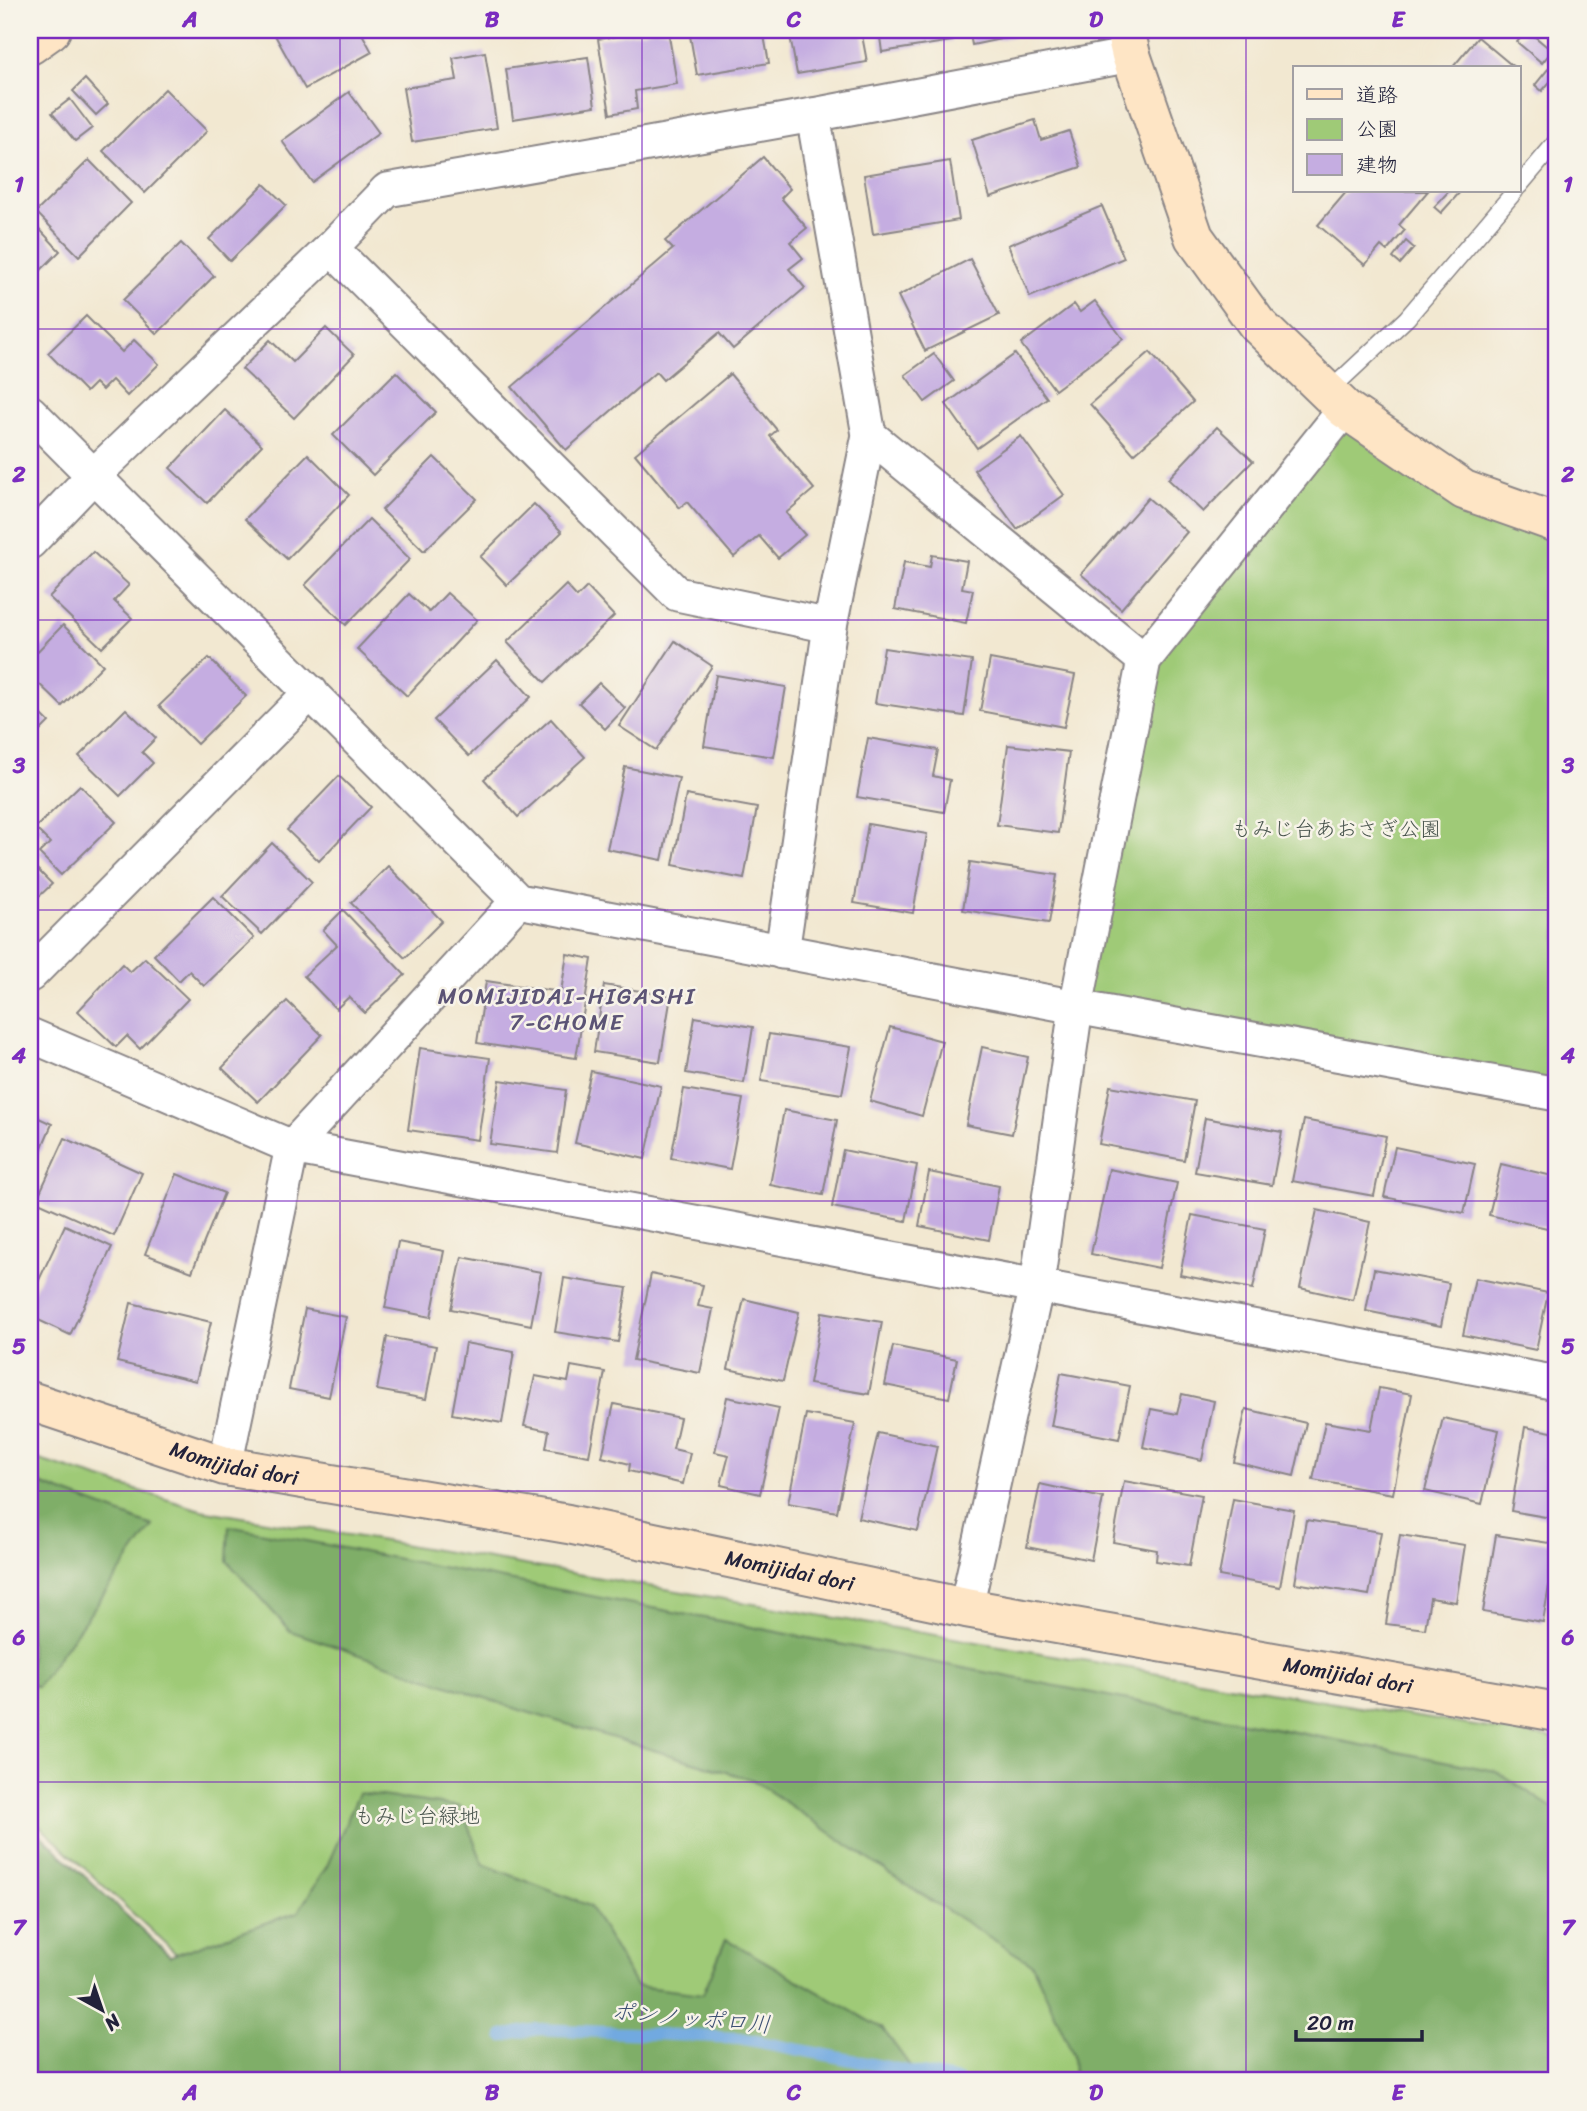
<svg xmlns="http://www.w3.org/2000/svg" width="1587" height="2111" viewBox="0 0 1587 2111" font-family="Sriracha,'Klee One',sans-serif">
<rect width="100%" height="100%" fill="#f7f3e8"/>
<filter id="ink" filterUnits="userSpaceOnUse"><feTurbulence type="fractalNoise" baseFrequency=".0143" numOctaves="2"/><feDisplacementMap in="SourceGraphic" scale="14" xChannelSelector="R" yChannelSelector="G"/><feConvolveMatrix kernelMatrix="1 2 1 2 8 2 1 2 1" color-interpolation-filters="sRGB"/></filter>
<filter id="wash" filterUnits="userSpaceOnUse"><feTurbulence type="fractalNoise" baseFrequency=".00686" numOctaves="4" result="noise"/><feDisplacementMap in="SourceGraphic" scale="28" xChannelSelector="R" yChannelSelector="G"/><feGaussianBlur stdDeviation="1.57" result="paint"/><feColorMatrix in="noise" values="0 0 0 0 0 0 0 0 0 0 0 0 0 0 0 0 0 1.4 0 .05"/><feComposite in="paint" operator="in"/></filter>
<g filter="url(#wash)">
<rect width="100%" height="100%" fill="#f2e8d1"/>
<g fill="#9fca77" stroke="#607659" stroke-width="2">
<polygon points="1345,409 1557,523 1557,1094 1076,1007 1144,660"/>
<polygon points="30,1457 201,1510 1405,1715 1557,1739 1557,2081 312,2081 30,1817"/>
</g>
<g fill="#7fae68" stroke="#506852" stroke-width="2">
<polygon points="30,1480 153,1526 37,1687 30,1684"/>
<polygon points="229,1526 1496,1771 1557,1811 1557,2081 1074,2081 1073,2054 1032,1964 902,1882 753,1780 520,1710 290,1631 227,1561"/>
<polygon points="359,1793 461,1807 483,1864 590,1906 636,1986 703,1994 726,1939 883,2029 921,2081 30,2081 30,1825 170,1956 298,1912 327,1866"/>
</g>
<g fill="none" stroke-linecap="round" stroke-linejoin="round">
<polyline stroke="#71a9e0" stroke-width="12" points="503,2036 537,2029 740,2038 958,2081"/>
</g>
<g id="blocks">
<g fill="#c5ade1">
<polygon points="272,30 360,30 372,52 305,89"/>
<polygon points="654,30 668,30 677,84 635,91 637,109 610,114 598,39"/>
<polygon points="689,30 763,30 769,63 697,75"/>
<polygon points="789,30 861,30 867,62 797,74"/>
<polygon points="879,30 950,30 952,41 882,52"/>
<polygon points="969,30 1039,30 1039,31 972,45"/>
<polygon points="1527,30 1552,51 1542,63 1517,42"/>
<polygon points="1478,37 1515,68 1452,68"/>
<polygon points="485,52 497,128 412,142 403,88 457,80 453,58"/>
<polygon points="588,57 595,106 513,119 506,69"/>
<polygon points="1548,69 1555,76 1542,91 1535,85"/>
<polygon points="85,79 108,104 96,115 73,91"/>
<polygon points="165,89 207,131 145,193 103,151"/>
<polygon points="349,92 379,133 312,182 282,141"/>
<polygon points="70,99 92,128 75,141 52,113"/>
<polygon points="1035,120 1041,140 1069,131 1081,167 990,197 972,140"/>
<polygon points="763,157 790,189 781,198 807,228 790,242 803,258 789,269 805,288 733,349 719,333 663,380 656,372 566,450 512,387 673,249 665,241"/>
<polygon points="89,160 131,203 79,256 36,212"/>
<polygon points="950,161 959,220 873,234 864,175"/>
<polygon points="264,184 286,205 230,261 209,239"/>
<polygon points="1347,191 1428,191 1399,225 1405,230 1387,251 1381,246 1365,265 1318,225"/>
<polygon points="1449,191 1461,191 1441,213 1434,207"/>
<polygon points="1102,206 1124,258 1030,297 1008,245"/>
<polygon points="30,219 60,251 30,281"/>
<polygon points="1406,241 1414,248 1400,264 1393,258"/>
<polygon points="181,243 214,276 157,334 123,300"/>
<polygon points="970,259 999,315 925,351 898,296"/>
<polygon points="1095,301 1123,339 1055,390 1021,344 1074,304 1080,312"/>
<polygon points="86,316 122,352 134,340 159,364 127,396 112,380 102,390 95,383 86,392 48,353"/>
<polygon points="326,328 354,355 294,418 242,369 270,340 293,362"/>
<polygon points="1150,352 1193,402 1134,454 1090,404"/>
<polygon points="934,354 954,381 925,402 905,375"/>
<polygon points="1015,354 1047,398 977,448 946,404"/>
<polygon points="396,372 436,412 373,475 333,435"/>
<polygon points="730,374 777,430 770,436 814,489 786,513 805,535 778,558 759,536 734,557 687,502 680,508 635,454"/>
<polygon points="225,410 262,445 207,503 170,468"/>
<polygon points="1217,427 1253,461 1203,512 1168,479"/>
<polygon points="1021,436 1064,495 1017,529 974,470"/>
<polygon points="308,454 349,495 287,559 245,519"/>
<polygon points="434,457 477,499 424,551 382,510"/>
<polygon points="1148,498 1187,532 1121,609 1081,574"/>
<polygon points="534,504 562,532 507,585 480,557"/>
<polygon points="369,519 410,559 346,625 305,585"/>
<polygon points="93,552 129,585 114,601 132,618 102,648 49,597"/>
<polygon points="932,555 967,561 962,588 973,590 966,623 895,609 904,562 930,567"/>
<polygon points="566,585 577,597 587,587 614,616 545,682 507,642"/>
<polygon points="447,593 477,620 407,696 357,649 409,594 429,612"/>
<polygon points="63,625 103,665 62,706 30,675 30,659"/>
<polygon points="675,641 712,666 656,750 619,726"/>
<polygon points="884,648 972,661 964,716 875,703"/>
<polygon points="209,658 246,696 197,744 159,706"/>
<polygon points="990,659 1075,675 1064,727 980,711"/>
<polygon points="497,660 531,697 469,756 434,720"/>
<polygon points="716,675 786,687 774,757 704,746"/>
<polygon points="599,683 625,708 605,729 579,703"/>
<polygon points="30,703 49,722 30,741"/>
<polygon points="126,709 156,738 142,752 153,763 120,796 79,756"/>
<polygon points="551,719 585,757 518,817 484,779"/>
<polygon points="868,738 938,750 933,776 950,780 944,812 857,797"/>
<polygon points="1008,745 1069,752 1058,833 997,825"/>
<polygon points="625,767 679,778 662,860 607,849"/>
<polygon points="339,776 371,807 319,861 287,830"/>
<polygon points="80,785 116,822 61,875 39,853 50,843 35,828"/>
<polygon points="686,795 757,808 744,879 673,865"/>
<polygon points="868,824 927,834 913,913 854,903"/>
<polygon points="272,843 312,882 262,934 222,896"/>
<polygon points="30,862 52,884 30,905"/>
<polygon points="970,862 1057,875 1049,923 963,910"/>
<polygon points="388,866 442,921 405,958 351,903"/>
<polygon points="213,897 254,938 204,986 189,971 179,981 154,955"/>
<polygon points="343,910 405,975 365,1013 349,997 336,1009 304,976 337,945 323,930"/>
<polygon points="567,954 592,959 576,1058 477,1043 486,981 561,992"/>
<polygon points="145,958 188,999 140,1049 127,1036 116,1047 78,1011 122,964 130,972"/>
<polygon points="604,985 671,996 660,1062 594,1052"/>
<polygon points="287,1001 322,1035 258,1102 222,1068"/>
<polygon points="695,1017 753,1027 744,1083 686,1073"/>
<polygon points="890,1027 942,1041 922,1116 870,1101"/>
<polygon points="769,1034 851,1047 842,1094 761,1081"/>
<polygon points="982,1047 1028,1057 1012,1134 966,1125"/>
<polygon points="420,1048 490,1058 478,1140 408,1130"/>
<polygon points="591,1071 661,1086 645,1159 575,1143"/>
<polygon points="500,1080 566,1090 557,1153 490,1144"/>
<polygon points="1110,1086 1195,1101 1184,1160 1099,1144"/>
<polygon points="684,1089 743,1099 730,1169 671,1158"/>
<polygon points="784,1110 837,1120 823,1195 770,1185"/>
<polygon points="30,1114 52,1124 30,1175"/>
<polygon points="1205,1118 1282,1132 1272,1185 1195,1172"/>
<polygon points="1304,1120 1386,1136 1374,1196 1292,1181"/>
<polygon points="65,1138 142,1173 114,1236 36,1201"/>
<polygon points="1395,1147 1475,1164 1464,1213 1384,1197"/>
<polygon points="843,1150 917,1165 906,1221 832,1207"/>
<polygon points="1501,1164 1557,1177 1556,1230 1489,1215"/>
<polygon points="1109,1169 1177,1183 1159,1268 1091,1254"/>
<polygon points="929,1172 999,1186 989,1240 919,1226"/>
<polygon points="177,1174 224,1193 192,1272 145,1254"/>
<polygon points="1317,1210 1370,1222 1353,1300 1300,1288"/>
<polygon points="1192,1215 1265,1229 1253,1289 1180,1275"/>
<polygon points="65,1225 112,1247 70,1335 30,1316 30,1299"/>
<polygon points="398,1242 444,1251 431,1317 385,1308"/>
<polygon points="462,1257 541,1272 531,1325 451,1309"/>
<polygon points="1374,1269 1449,1283 1441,1326 1366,1311"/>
<polygon points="651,1274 703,1285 698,1306 713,1309 700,1373 633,1360"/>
<polygon points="564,1278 627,1288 618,1342 555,1332"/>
<polygon points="1475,1278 1548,1293 1536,1350 1463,1335"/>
<polygon points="744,1299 799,1312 783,1381 728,1369"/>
<polygon points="131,1303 211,1322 196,1381 117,1362"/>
<polygon points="305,1309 346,1317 329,1397 289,1389"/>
<polygon points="822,1312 882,1322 869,1394 809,1384"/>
<polygon points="387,1337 436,1346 426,1399 377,1390"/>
<polygon points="465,1343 514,1352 502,1423 452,1414"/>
<polygon points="893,1346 957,1359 949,1398 885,1385"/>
<polygon points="571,1366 605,1372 589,1456 546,1448 549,1431 524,1426 535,1376 568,1382"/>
<polygon points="1061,1373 1130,1386 1119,1439 1051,1426"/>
<polygon points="1379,1388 1412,1394 1393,1494 1313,1480 1325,1422 1371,1430"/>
<polygon points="1182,1394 1214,1401 1202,1460 1143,1447 1151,1409 1177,1414"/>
<polygon points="727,1397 779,1408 760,1494 721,1485 729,1455 715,1452"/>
<polygon points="614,1404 680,1418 673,1449 690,1453 683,1484 629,1471 630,1464 602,1457"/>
<polygon points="1246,1409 1306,1423 1294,1476 1234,1462"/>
<polygon points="806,1414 855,1423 837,1512 788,1503"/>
<polygon points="1443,1418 1499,1430 1482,1504 1425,1491"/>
<polygon points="1525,1427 1557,1433 1557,1519 1511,1511"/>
<polygon points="878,1433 937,1446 918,1531 858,1518"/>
<polygon points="1124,1481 1202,1495 1189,1566 1156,1561 1157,1550 1113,1542"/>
<polygon points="1040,1484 1103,1498 1091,1560 1027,1547"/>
<polygon points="1233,1499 1294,1510 1280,1587 1219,1576"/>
<polygon points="1306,1520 1381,1532 1369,1595 1295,1583"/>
<polygon points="1400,1535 1465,1545 1456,1602 1430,1598 1425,1629 1386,1624"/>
<polygon points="1496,1535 1556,1544 1543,1622 1483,1612"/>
</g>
</g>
</g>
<g filter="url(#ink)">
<use href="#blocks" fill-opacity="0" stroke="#8a8586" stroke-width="2"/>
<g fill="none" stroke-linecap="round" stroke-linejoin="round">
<g stroke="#8a8586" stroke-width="19">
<g id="lane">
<polyline points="1519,186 1557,141"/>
<polyline points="1328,392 1407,318 1515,191"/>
</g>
</g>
<g stroke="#8a8586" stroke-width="37">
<g id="street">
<polyline points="331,248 677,594 830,626"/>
<polyline points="30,412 518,901 1076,1007 1557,1094"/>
<polyline points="869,435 1144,660"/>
<polyline points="30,542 94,475 331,248 387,190 813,115 1131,55"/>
<polyline points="782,952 830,626 869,435 813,115"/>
<polyline points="30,975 311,692"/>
<polyline points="30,1035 292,1147 1557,1383"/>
<polyline points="225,1466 292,1147 518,901"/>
<polyline points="966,1608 1037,1285 1076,1007 1144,660 1345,409"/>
</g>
</g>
<g stroke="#8a8586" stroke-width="42">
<g id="secondary">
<polyline points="1125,30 1131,55 1194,237 1257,324 1345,409 1464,490 1557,523"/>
<polyline points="30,45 51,30"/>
<path id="s1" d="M30,1401L225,1466L568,1524L966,1608L1557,1712"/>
</g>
</g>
<use href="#lane" stroke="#fff" stroke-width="16"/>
<use href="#street" stroke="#fff" stroke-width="33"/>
<use href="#secondary" stroke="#fee5c5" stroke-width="38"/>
</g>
</g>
<path fill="none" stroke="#7b2cbf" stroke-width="2" stroke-opacity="0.55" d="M340,30V2081M642,30V2081M944,30V2081M1246,30V2081M30,329H1557M30,620H1557M30,910H1557M30,1201H1557M30,1491H1557M30,1782H1557"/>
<g text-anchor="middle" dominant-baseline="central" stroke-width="5" stroke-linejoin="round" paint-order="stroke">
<g font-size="21" fill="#48544d" stroke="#f7f3e8">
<text x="1336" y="829">もみじ台あおさぎ公園</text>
<text x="417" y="1816">もみじ台緑地</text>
</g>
<g font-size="21" fill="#22223b" stroke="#f7f3e8">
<text stroke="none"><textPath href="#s1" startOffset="214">Momijidai dori</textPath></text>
<text stroke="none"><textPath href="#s1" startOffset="780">Momijidai dori</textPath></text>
<text stroke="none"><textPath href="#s1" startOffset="1348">Momijidai dori</textPath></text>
</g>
<g font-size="23" letter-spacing="2" fill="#5b5375" stroke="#f7f3e8">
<text x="567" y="996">MOMIJIDAI-HIGASHI<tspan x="567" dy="26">7-CHOME</tspan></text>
</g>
<g font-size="23" font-style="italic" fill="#3e5175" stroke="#f7f3e8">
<text transform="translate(691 2018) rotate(5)">ポンノッポロ川</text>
</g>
</g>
<rect width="1587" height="2111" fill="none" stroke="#f7f3e8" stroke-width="77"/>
<rect x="1293" y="66" width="228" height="126" fill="#f7f3e8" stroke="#a29fa3" stroke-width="2"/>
<rect x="1307" y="89" width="35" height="10" fill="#fee5c5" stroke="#a29fa3" stroke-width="2"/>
<text x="1356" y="102" font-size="21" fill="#22223b">道路</text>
<rect x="1307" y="119" width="35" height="21" fill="#9fca77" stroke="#a29fa3" stroke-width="2"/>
<text x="1356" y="136" font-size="21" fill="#22223b">公園</text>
<rect x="1307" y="154" width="35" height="21" fill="#c5ade1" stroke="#a29fa3" stroke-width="2"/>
<text x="1356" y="172" font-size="21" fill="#22223b">建物</text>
<g transform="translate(102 2010) rotate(140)" stroke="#f7f3e8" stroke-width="5" paint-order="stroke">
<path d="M0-5L12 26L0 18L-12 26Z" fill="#22223b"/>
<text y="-10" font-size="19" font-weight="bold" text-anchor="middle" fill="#22223b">N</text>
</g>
<path d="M1296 2030v10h126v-10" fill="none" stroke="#22223b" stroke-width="3.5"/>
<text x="1307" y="2030" font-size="21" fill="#22223b" stroke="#f7f3e8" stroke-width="5" paint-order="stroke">20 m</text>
<rect x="38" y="38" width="1510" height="2034" fill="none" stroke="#7b2cbf" stroke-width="2.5"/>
<g font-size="23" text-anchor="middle" font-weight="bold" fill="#7b2cbf">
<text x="190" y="27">A</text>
<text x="492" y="27">B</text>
<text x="794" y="27">C</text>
<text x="1096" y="27">D</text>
<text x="1398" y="27">E</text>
<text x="19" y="192">1</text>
<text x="1568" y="192">1</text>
<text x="19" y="482">2</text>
<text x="1568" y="482">2</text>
<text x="19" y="773">3</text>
<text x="1568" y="773">3</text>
<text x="19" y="1063">4</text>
<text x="1568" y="1063">4</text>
<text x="19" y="1354">5</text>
<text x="1568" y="1354">5</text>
<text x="19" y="1645">6</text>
<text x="1568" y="1645">6</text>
<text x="19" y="1935">7</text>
<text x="1568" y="1935">7</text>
<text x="190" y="2100">A</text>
<text x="492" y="2100">B</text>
<text x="794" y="2100">C</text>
<text x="1096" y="2100">D</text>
<text x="1398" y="2100">E</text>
</g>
</svg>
